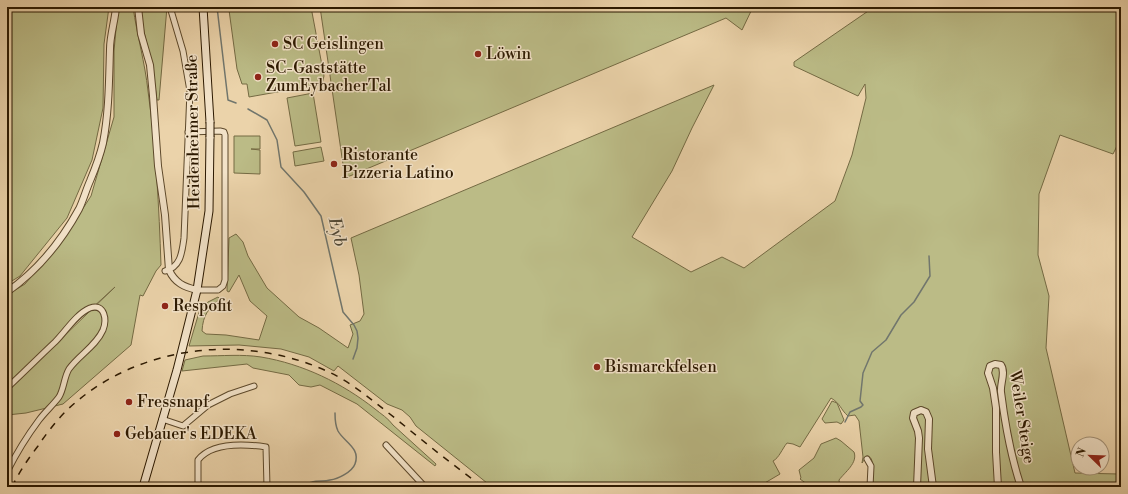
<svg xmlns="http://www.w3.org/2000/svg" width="1128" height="494" viewBox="0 0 1128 494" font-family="'Libre Bodoni',serif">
<rect width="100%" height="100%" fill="#ebd3aa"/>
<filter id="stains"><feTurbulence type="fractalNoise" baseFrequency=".005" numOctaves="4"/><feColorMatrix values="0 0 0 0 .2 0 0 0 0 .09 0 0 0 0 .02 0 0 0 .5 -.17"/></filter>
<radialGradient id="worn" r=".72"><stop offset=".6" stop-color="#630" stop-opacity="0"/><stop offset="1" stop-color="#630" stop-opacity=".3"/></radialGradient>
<g fill="#bbbb86" stroke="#746a43">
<polygon points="7,7 109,7 104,44 103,108 92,160 67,218 20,276 7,284"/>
<path d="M118,7H133C137,35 145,63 148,91C156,149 159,207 161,265L156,271L143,296L140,295L131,345L63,404L26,413L7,415V388L61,339L115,287L7,386V295L25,284L62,241L91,196L114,117V51Z"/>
<polygon points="140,7 167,7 159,100 157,100 152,65 144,32"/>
<polygon points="231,7 311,7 324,76 322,84 249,97 247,84 242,84 237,69 229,10"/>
<polygon points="320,7 753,7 742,30 726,18 345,178"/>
<path d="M874,7H1121V138L1113,154L1060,135L1039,194L1038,255L1049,296L1046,348L1075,473L1119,474L1121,475V487H872C873,481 876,442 862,463L863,457L859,421L855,415L848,416C840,409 841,404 831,398L800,447L793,444L787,443C782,449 779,458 773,461L780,474L758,487H492L416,426L410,417L402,410L387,404L338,366L334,371L309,357L281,349L239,345L189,346L200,309L208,302L218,297L220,299C208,309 203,315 202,331L206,334L226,335L259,340L267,316L250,301L239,275L229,292L227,291L229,238L236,234L243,242L248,256L267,288L299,317L319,328L348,348L353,334L350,325L360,321L364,314L359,275L351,238L714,85L692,128L672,171L632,237L691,272L722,257L744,268L835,201L852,155L866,98L865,84L858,96L794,66V62Z"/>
<polygon points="313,93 321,142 295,146 287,98"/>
<polygon points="234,136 260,136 260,149 251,149 260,150 260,174 234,173"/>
<polygon points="321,147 324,161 295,166 293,152"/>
<path d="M203,356C222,356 242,354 261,357C303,364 342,383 375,409C381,414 388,418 393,425L436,464L435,466L357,404L320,385L311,387L299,385L289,375L253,368L247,364L182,371L185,360Z"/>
<polygon points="832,401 837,403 844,420 841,424 837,422 825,423 822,419"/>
<path d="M836,438L841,441L854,452C858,463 845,472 839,480L840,487H811L800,479L801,478L799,470L814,458L821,444Z"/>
</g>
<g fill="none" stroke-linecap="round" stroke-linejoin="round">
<g stroke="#71766d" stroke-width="1.5">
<polyline points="217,7 228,100 236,103"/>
<polyline points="248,109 267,120 277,140 281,167 304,192 321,216 343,312 354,325 357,331 358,338 357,348 353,359"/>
<polyline points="845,422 850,412 861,407 863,405 860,401 863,373 872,352 886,340 901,315 914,302 930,276 929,256"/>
<path d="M301,487C304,485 308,483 312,482C318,480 324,482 330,480C338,479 352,472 355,464C361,448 344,442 338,431C335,425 335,419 335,413"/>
</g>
<g stroke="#5c482a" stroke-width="7">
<g id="minor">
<polyline points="188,132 220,131 224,132 225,135 225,280 223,286 218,290 197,290"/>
<path d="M165,271C181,267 182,252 184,238L190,91L183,51L170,7"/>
<path d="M7,388C23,373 39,357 55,342C66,331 76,314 90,308C105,303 107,320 103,330C96,346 79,355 69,369C64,377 64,389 59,397C53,405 45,412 39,420C27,436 16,454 7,472"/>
<polyline points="162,419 183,426 208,405 230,394 254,386"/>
<polyline points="386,445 425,487"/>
<polyline points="867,459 871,466 870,487"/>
<path d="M198,487V460C212,442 245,444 266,447L267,487"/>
</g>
</g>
<g stroke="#5c482a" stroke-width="8">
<g id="tertiary">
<path d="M138,7L141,34L150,65L153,96L158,166L165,215L169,270C175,283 184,287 197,290"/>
<path d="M7,292C37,271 61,242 79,209C83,201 86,190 90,181C95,169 100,156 103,143C109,112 109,81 110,49C110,35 115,21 116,7"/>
<polyline points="917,487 919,438 918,431 913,418 914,413 921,410 926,412 929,419 928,449 933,487"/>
<path d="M998,487L996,452V408L993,388L988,373L990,366L995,364L1001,365C1006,372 1000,384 1001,392C1005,424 1011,457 1021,487"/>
</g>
</g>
<g stroke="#2c1900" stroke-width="9">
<g id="secondary">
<polyline points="203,7 210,122"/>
<polyline points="143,487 177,370 197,290 209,211 210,137"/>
</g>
</g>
<use href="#minor" stroke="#f2e2c8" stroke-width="5"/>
<use href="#tertiary" stroke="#f2e2c8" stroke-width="6"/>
<use href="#secondary" stroke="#f2e2c8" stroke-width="7"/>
<path stroke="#2c1900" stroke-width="1.5" stroke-dasharray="7 7" stroke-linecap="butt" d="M12,487C19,472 28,459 38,446C46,434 56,421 66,411C136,344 245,332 331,373C355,385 374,402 395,418C424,442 453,465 483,487"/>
<g stroke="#2c1900" stroke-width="9" stroke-linecap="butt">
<polyline id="secondary-bridge" points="210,137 210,122"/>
</g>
<use href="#secondary-bridge" stroke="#f2e2c8" stroke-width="7"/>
</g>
<g fill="#8f2418" stroke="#f2e2c8" stroke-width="1.5">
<circle cx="275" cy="44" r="4"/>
<circle cx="478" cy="54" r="4"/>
<circle cx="258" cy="77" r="4"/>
<circle cx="334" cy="164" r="4"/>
<circle cx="165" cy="306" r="4"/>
<circle cx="597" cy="367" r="4"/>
<circle cx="129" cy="402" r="4"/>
<circle cx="117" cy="434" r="4"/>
</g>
<g text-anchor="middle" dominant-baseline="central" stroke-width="3" stroke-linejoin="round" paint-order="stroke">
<g font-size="16" fill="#2c1900" stroke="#f2e2c8" text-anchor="start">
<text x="283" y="44">SC Geislingen</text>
<text x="486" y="54">Löwin</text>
<text x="266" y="68">SC-Gaststätte<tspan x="266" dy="18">ZumEybacherTal</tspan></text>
<text x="342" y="155">Ristorante<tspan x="342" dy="18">Pizzeria Latino</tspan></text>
<text x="173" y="306">Respofit</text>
<text x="605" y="367">Bismarckfelsen</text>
<text x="137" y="402">Fressnapf</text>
<text x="125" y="434">Gebauer's EDEKA</text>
</g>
<g font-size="16" fill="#2c1900" stroke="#f2e2c8">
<text transform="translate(193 132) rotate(-91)">Heidenheimer Straße</text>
<text transform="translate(1022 417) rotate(81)">Weiler Steige</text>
</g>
<g font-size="17" font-style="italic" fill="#4e4837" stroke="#f2e2c8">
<text transform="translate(337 232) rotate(76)">Eyb</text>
</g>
</g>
<rect width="1128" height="494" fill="none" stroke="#ebd3aa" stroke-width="24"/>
<rect x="8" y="8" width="1112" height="478" fill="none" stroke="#2c1900" stroke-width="2"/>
<rect x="12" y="12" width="1104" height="470" fill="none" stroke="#2c1900"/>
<g transform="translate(1090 456) rotate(293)"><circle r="19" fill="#f2e2c8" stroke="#a39278"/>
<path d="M0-3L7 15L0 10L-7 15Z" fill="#8f2418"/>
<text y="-6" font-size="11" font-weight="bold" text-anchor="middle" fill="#2c1900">N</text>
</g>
<rect width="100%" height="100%" filter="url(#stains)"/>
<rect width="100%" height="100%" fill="url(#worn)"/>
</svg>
